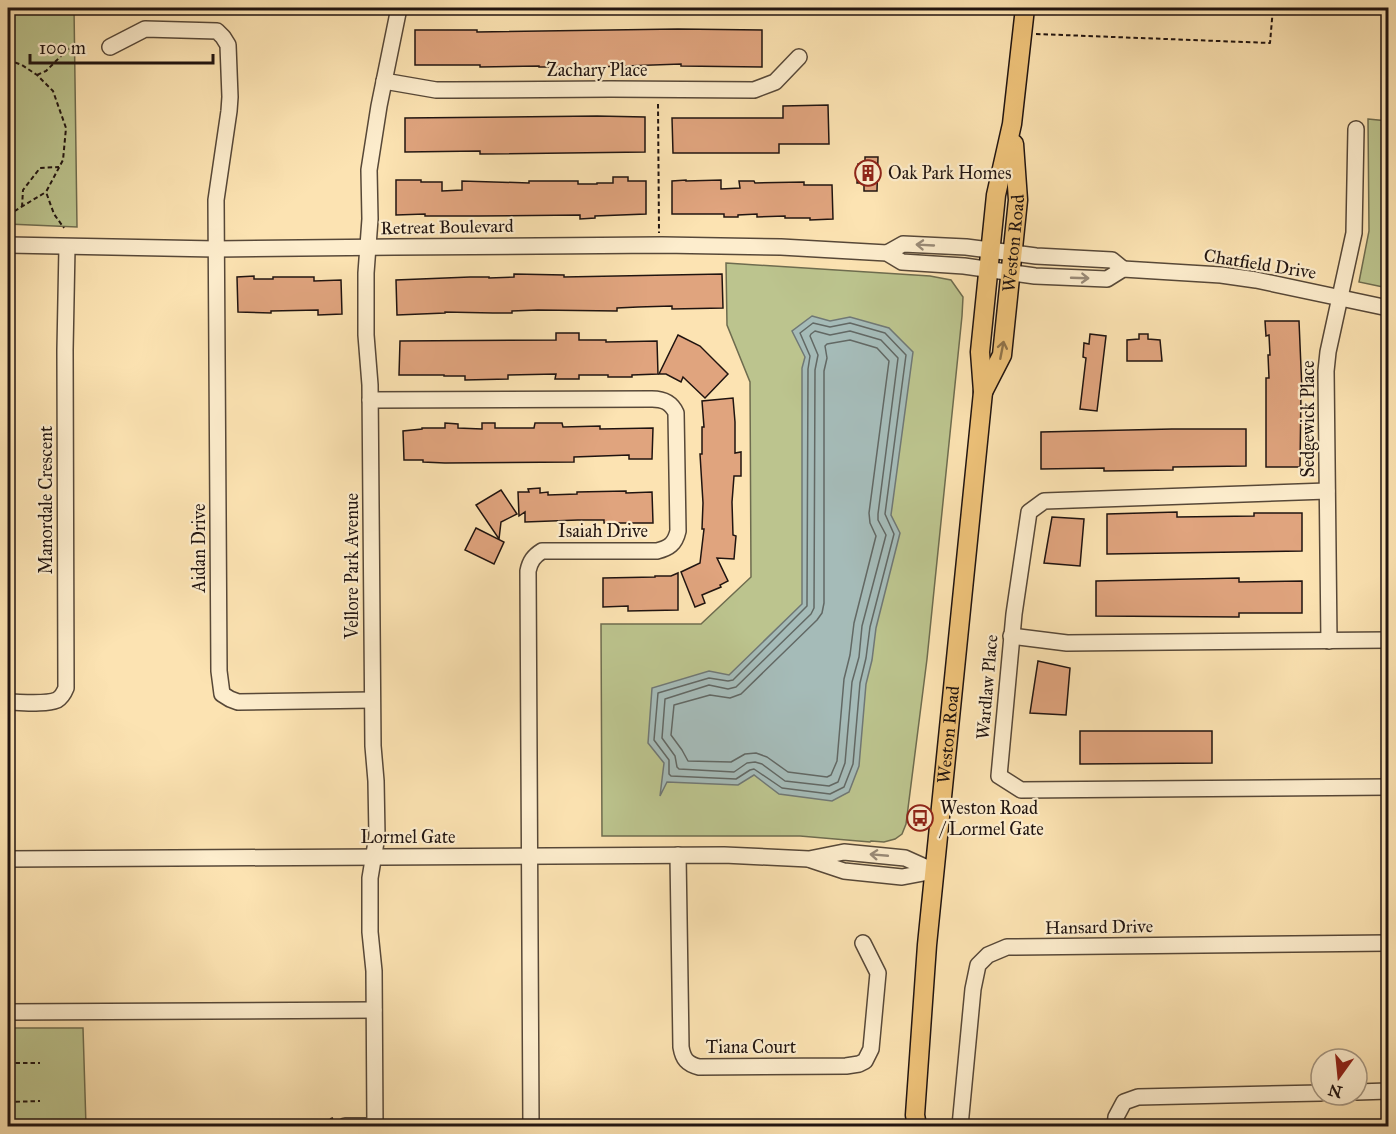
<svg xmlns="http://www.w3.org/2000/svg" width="1396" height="1134" viewBox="0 0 1396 1134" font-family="'IM FELL Great Primer',serif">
<rect width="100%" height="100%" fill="#fce3b2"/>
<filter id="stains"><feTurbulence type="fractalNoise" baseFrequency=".00333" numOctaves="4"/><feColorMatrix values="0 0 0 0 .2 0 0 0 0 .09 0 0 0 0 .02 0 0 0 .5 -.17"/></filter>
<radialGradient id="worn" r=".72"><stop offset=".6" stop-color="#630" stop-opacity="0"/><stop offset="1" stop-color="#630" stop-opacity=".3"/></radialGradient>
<g fill="#bcc48e" stroke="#6e6c4f" stroke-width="1.5">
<polygon points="8,8 74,8 77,227 8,224"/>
<polygon points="1368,119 1388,121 1388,288 1359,282 1369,231"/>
<polygon points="726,263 930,276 951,280 963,297 962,316 927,659 906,824 902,834 895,839 884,842 871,841 870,842 800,836 602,836 601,624 701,624 751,577 750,382 727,325"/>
<polygon points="8,1028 83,1028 86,1126 8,1126"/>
</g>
<polygon fill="#a5bbb8" stroke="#707875" stroke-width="1.5" points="812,316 830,321 850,317 889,328 913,352 891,515 900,533 876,628 872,660 866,684 859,766 849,792 832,801 779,794 754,775 738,785 667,782 660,796 664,763 648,743 652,688 709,671 729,675 802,604 802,368 805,357 792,331"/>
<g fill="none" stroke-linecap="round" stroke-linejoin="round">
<g stroke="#626864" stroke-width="1.5">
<polygon points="813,323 830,327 850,323 885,333 906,355 885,514 894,534 870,627 866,658 860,683 853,764 844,787 830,794 782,788 754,769 750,770 736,779 671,776 669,774 669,760 654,740 658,693 709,678 728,681 733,680 807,606 808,369 810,356 800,333"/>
<polygon points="815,331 830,335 850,331 881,340 898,358 878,514 878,520 886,535 862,626 859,657 852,682 845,763 838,782 829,786 785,781 762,764 755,762 747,763 734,772 679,769 677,767 675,756 662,738 665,699 709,685 728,689 736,687 811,614 814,608 815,370 818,355 810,336 811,334"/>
<polygon points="850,340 877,348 889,361 869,513 870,523 876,536 854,623 850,655 844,679 837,761 831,775 827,777 788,772 767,757 756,753 745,754 731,762 688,761 682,750 671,735 674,705 710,695 730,698 741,694 817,620 822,613 824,603 824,371 827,358 825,346 827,344"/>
</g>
</g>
<g fill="#e0a47e" stroke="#201410" stroke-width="1.5">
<polygon points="678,29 762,30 762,67 681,66 681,64 596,67 539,67 539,66 480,67 480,65 415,65 415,30 477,30 477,32"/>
<polygon points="828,105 829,144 779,144 779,153 673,153 672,118 783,118 783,106"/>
<polygon points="597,116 645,117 645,152 480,154 480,151 405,152 405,118"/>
<polygon points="865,157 878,157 877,191 864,191 864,183 857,183 858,164 865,164"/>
<polygon points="613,177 628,177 628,181 646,181 646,214 595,216 595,218 580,219 580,215 479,216 425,216 425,214 396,215 396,180 421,180 421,182 442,182 442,191 462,190 462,181 529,183 529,181 578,181 578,184 597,184 597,183 613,183"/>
<polygon points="686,180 686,181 721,180 721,189 740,188 739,181 754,181 755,183 804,182 804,185 832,185 833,219 810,220 810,218 785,218 785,216 757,217 757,214 738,215 738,217 724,217 724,214 672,214 672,181"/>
<polygon points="514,274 564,275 564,277 722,274 723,308 672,309 672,306 638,307 617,308 617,311 538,310 512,311 512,313 493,313 445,312 445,313 397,315 396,280 470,277 489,277 489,278 514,277"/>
<polygon points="254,276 254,279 273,279 273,277 314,277 314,281 341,280 342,314 318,315 318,310 271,311 271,313 238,312 237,277"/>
<polygon points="1265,321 1299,321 1302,391 1301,391 1300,467 1266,467 1266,378 1269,378 1268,355 1270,355 1269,335 1266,336"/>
<polygon points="556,333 579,333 579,340 606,340 606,342 657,341 658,374 632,375 632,377 608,377 608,375 579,375 579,379 555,379 556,374 508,375 508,379 465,380 465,376 444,376 444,375 399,375 400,341 556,340"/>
<polygon points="1090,334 1106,336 1097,411 1080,409 1086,358 1083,357 1084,343 1089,344"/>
<polygon points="1139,334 1148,334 1148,339 1160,340 1162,361 1127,361 1127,340 1139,339"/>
<polygon points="678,335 700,346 728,374 705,398 683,377 681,382 666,374 659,374"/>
<polygon points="733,398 735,422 735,453 741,452 741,476 734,476 732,502 733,535 736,536 734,559 717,558 728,581 720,585 721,587 702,595 705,603 695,607 681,572 700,563 704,529 702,529 703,503 700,454 702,454 702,427 704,427 702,401"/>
<polygon points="445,423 458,424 458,428 482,429 482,423 495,423 495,428 534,428 535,423 562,423 563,427 600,426 600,429 653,428 652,459 629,459 629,455 574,457 574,462 445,463 423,462 423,460 404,460 403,431 422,429 422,428 445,428"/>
<polygon points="1172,429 1246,429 1246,466 1173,467 1173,470 1104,471 1104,468 1041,469 1041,432"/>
<polygon points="540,488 540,493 548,492 548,495 577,494 577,492 626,491 626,493 652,492 653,523 604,523 604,520 578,520 525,522 525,512 519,516 518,492 529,492 528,489"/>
<polygon points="501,490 517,514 501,522 499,539 476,505"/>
<polygon points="1177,512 1177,517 1254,516 1254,513 1302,513 1302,551 1107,554 1107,514"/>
<polygon points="1052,517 1084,519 1080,566 1044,563"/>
<polygon points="476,528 504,542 494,564 465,550"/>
<polygon points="678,573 678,610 628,611 628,606 603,607 603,578 655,577 655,576 671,576"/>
<polygon points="1239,578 1239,582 1302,581 1302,613 1239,613 1239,617 1096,616 1096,581"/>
<polygon points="1038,661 1070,668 1066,715 1030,713"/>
<polygon points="1080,731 1212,731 1212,763 1080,764"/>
</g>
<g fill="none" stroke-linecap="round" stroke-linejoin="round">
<g stroke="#574838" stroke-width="18">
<g id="minor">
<polyline points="110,47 145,29 217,31 223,37 228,45 230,97 229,111 216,200 219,671 222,694 230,699 238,702 372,700"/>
<polyline points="384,81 436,90 452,90 611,89 754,90 775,82 799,57"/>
<polyline points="8,245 216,249 394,247 662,245 781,247 887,253 902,262 964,266 1035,276 1107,279 1123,269 1221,275 1256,280 1388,308"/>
<polyline points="887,253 903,244 966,247 1036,256 1112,260 1123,269"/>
<path d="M370,400L652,399C663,399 671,402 676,413L678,531C675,544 669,548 657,551H542C534,556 530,561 528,571L531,1126"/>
<polyline points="1327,491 1044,501 1029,512 1014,614 999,776 1021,790 1388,787"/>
<polyline points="1011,636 1067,643 1388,640"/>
<polyline points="1329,641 1326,371 1328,352 1354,233 1356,129"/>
<path d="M8,702C21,702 45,705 57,700C62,697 64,693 66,688L65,350L67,247"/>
<path d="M678,855L681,1047C683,1059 687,1064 699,1067L846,1066L859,1064L865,1061L871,1049L878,973L863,943"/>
<polyline points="8,859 724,855 809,859 844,852 905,858 934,871"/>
<polyline points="811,860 844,871 902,877 934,871"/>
<polyline points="8,1012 374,1010"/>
<polyline points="1357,1092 1388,1091"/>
<polyline points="345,1126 373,1126"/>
<polyline points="375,1126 374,971 370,932 370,878 377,836 376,781 373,746 370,385 366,335 366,273 370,219 369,170 379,106 399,8"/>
<polyline points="960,1126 973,989 978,965 988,955 1007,947 1388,943"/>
<polyline points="1115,1126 1116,1117 1124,1102 1138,1097 1321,1093"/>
</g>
</g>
<g stroke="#201410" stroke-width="21">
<g id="major">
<path id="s1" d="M983,392L1002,355L1018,200L1014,144"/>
<path id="s2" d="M917,1126L915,1115L927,945L983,392L980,352L996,195L1012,124L1025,8"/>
</g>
</g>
<g stroke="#201410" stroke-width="2" stroke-dasharray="4.5 3" stroke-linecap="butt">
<polyline points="1036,34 1270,43 1273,8"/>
<polyline points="8,60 22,65 37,75 53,91 66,128 63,160 46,192 54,214 64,228"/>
<polyline points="37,75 46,71 68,49 78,46"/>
<polyline points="658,104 659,233"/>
<polyline points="22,207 23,190 40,168 59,167"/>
<polyline points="8,215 46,192"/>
<polyline points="8,1063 40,1063"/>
<polyline points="8,1102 40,1101"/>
<polyline points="317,1126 320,1123 333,1118"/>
</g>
<use href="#minor" stroke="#fdedcd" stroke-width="15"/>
<use href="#major" stroke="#eec279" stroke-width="18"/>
</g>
<defs><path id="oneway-shaft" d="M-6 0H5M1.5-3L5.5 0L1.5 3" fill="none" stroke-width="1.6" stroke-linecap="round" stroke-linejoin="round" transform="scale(1.5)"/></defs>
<g stroke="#9a8b78">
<use href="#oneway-shaft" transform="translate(925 245) rotate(-177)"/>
<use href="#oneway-shaft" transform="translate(1080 278) rotate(2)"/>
<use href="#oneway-shaft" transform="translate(879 855) rotate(-175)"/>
</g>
<use stroke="#91744a" href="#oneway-shaft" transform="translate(1002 350) rotate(-79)"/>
<defs>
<g id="building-ring" transform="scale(1.35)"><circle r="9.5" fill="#fdedcd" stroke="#8f2418" stroke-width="1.5"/><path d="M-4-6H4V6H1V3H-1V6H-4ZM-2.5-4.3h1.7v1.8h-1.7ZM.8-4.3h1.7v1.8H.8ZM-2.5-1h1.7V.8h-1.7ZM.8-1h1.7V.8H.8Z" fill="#8f2418"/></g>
<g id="bus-ring" transform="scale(1.35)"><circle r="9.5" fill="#fdedcd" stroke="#8f2418" stroke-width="1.5"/><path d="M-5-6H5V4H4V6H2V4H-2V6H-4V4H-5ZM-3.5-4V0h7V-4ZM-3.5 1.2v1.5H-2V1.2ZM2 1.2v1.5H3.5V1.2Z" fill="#8f2418"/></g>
</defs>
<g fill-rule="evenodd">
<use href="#building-ring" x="868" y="173"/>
<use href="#bus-ring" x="920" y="818"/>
</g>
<g text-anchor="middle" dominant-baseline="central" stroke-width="4.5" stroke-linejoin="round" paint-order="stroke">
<g font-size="18" fill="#201410" stroke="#fdedcd">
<text x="597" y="70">Zachary Place</text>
<text transform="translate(447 227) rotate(-1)">Retreat Boulevard</text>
<text stroke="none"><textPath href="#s1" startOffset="154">Weston Road</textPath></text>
<text transform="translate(1260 264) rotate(9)">Chatfield Drive</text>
<text transform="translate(1308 419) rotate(-90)">Sedgewick Place</text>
<text transform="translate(46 500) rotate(-90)">Manordale Crescent</text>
<text x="603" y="531">Isaiah Drive</text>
<text transform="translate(199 548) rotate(-90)">Aidan Drive</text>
<text transform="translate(352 566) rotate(-90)">Vellore Park Avenue</text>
<text transform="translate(987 687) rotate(-85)">Wardlaw Place</text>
<text stroke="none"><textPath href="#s2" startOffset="393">Weston Road</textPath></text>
<text x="408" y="837">Lormel Gate</text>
<text transform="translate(1099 927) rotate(-1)">Hansard Drive</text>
<text x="751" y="1047">Tiana Court</text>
</g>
<g font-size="18" fill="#201410" stroke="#fdedcd" text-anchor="start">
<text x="888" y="173">Oak Park Homes</text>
<text x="940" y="808">Weston Road<tspan x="940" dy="21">/ Lormel Gate</tspan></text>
</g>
</g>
<rect width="1396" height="1134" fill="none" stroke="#fce3b2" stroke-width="30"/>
<rect x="9" y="9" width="1378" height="1116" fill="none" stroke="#201410" stroke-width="3"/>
<rect x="15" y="15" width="1366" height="1104" fill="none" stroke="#201410" stroke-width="1.5"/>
<g transform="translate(1339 1077) rotate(195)"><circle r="28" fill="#fdedcd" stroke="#a59681" stroke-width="1.5"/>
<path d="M0-4.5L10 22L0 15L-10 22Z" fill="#8f2418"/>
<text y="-9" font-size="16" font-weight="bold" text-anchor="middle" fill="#201410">N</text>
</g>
<path d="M30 54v9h183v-9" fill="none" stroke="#201410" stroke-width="3"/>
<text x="39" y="54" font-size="18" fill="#201410" stroke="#fdedcd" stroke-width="4.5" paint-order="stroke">100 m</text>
<rect width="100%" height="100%" filter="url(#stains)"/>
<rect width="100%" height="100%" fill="url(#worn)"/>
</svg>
